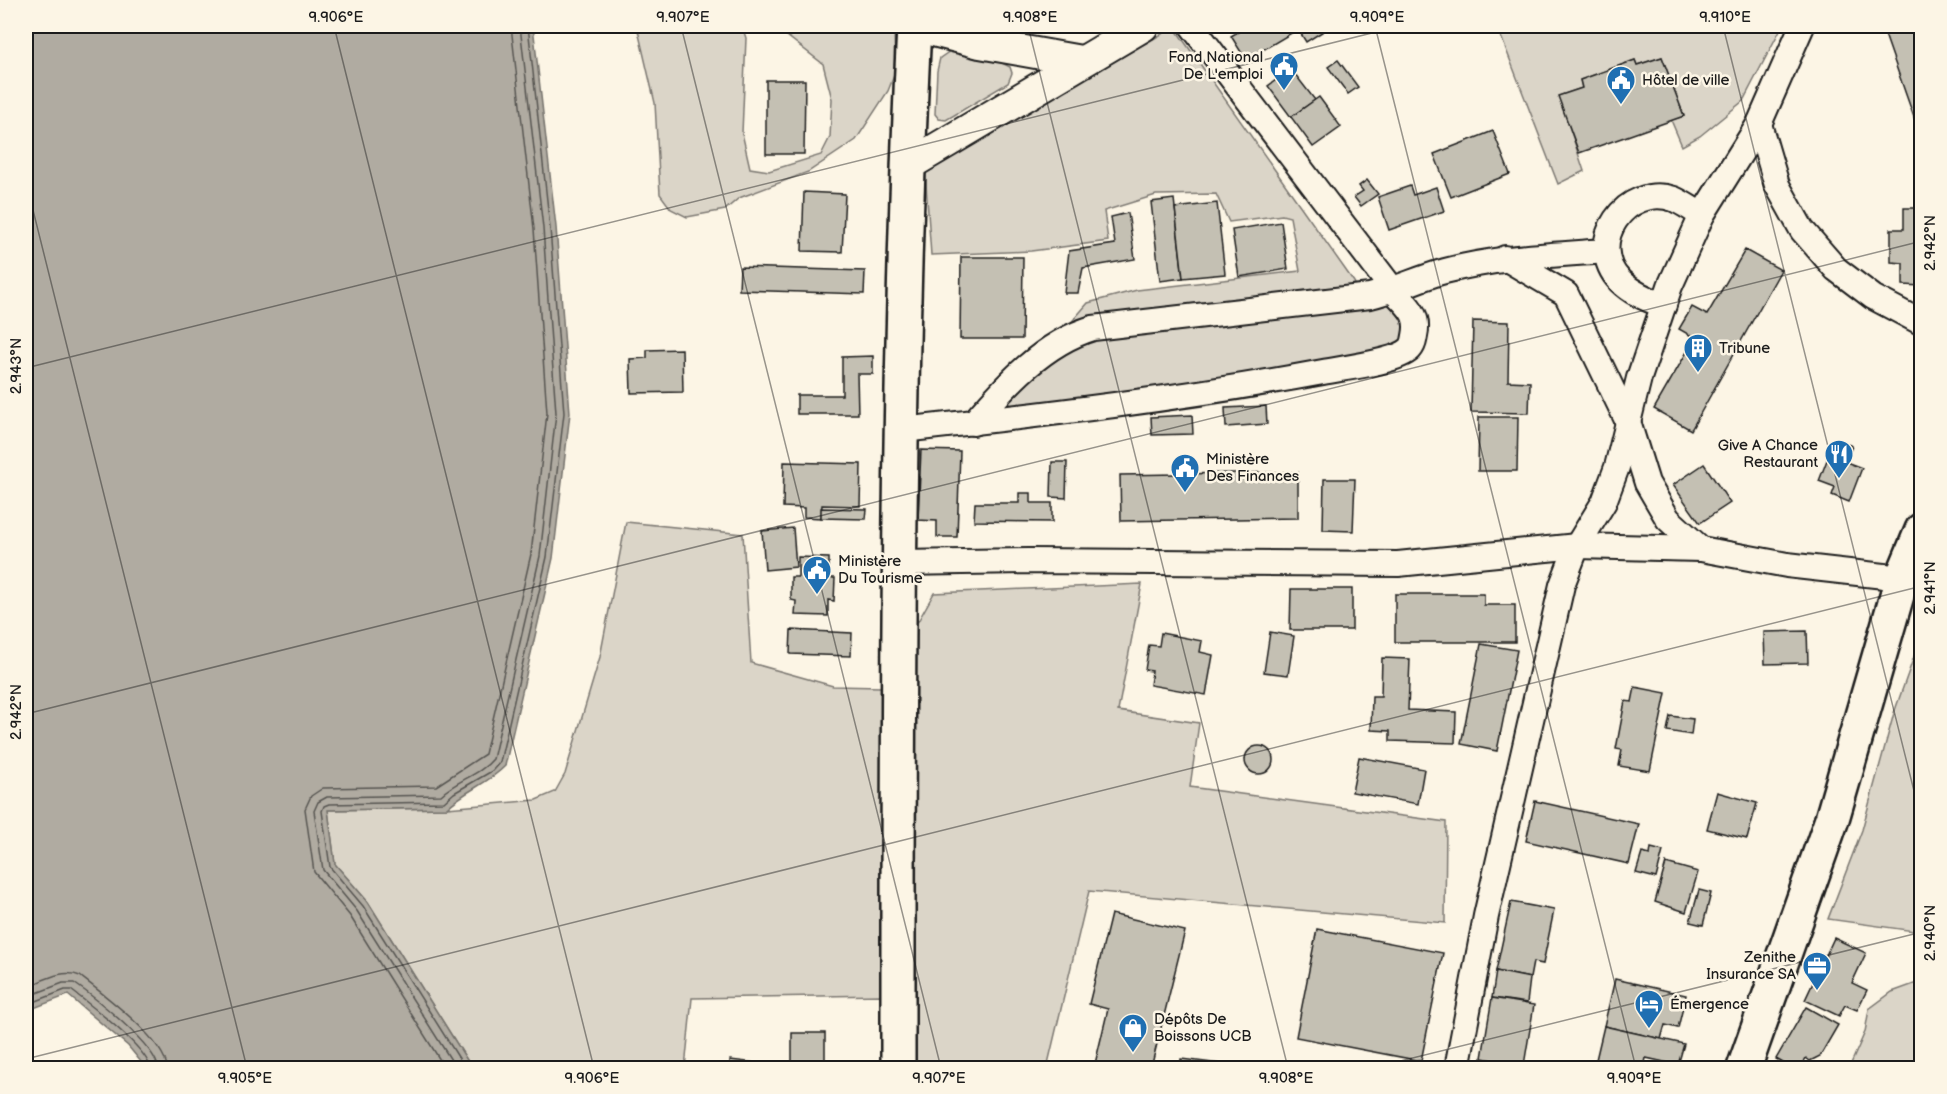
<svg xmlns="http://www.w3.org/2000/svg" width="1947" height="1094" viewBox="0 0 1947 1094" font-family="'Balsamiq Sans',sans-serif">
<rect width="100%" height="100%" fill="#fcf5e5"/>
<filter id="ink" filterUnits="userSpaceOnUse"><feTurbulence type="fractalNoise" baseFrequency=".0167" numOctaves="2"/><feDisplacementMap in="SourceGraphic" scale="12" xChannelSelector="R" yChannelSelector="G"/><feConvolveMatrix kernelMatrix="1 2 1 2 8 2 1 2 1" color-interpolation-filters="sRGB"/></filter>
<g filter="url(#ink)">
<g fill="#dbd5c8" stroke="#7c7872" stroke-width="1.5">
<polygon points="637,26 742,26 746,38 742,133 750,168 769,171 821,155 830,137 832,99 823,64 778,29 777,26 894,26 895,73 888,91 856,140 808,172 739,198 725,210 687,217 671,209 660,194 655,103"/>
<polygon points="1497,26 1782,26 1743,101 1700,136 1682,146 1671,120 1684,116 1662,57 1637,65 1635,60 1580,80 1582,88 1559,96 1584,171 1558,184"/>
<polygon points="1174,27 1354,282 1362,299 1392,293 1407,337 1379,358 972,421 1061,334 1088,303 1137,290 1300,271 1290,217 1282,215 1229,222 1216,194 1156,195 1104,211 1108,241 1031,251 931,255 925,170"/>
<polygon points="950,51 998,61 1010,67 1012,73 1008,83 946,120 939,119 935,114 937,71 940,58"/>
<polygon points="626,522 743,534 751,663 833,686 881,687 934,593 1142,584 1118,711 1199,723 1190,787 1446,822 1445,923 1089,891 1047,1068 881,1068 884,995 692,998 685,1068 472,1068 368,902 335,864 328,810 447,808 536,800 555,792 565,774 600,657"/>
<polygon points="1921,641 1921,932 1828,919 1862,830 1894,713 1916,651"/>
<polygon points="1921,974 1921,1068 1851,1068 1850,1066 1865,1032 1869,1009 1892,992 1917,983"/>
</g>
<path fill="#b0aba1" stroke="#75726c" stroke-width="1.5" d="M26,26H533L556,227L570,413L553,558L505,766C488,784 464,791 447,808L328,810L335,864L368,902L472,1068H146L128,1046L68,995L26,1011Z"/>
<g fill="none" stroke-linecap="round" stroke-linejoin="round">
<g stroke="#575551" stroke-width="1.5">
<path d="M26,987C43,981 62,968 80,976C102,993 166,1041 167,1068"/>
<path d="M26,997L63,983H74C93,996 157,1047 158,1068"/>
<path d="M26,1005L65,990H71C88,1003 148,1049 150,1068"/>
<polyline points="445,1068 350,916 314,872 305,809 311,796 323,788 436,786 485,754 531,554 547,413 534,229 511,26"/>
<path d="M456,1068L357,911L323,870L314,811L318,802L327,797L441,795C456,781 481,774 493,759L540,556L556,413L543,228L520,26"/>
<polyline points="465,1068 363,906 330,867 322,811 324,806 329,804 444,802 454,793 492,771 500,762 547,557 564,413 550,228 528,26"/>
</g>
</g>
<g fill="#c4c0b3" stroke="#1c1c1c" stroke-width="1.5">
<polygon points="1248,26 1322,26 1325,30 1306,42 1298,29 1246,60 1231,36"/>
<polygon points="1882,26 1921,26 1922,125 1917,126"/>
<polygon points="1662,57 1684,116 1579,153 1558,96 1582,88 1580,80 1635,60 1637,65"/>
<polygon points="1338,60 1358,87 1348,94 1328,67"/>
<polygon points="1291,69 1315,100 1291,117 1268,86"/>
<polygon points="766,80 805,80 804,154 766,154"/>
<polygon points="1319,97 1341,127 1313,147 1291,117"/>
<polygon points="1493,131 1510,174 1451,197 1434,154"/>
<polygon points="1367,180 1378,194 1361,206 1354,197 1363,191 1359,186"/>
<polygon points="1410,186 1413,195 1436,187 1444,211 1389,230 1378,197"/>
<polygon points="804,192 845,194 842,252 802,251"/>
<polygon points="1174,199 1183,278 1160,281 1151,202"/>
<polygon points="1217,203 1225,274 1183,278 1175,208"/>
<polygon points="1904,208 1922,208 1922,286 1903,285 1903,263 1891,262 1891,229 1904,229"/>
<polygon points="1128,213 1135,259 1083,268 1078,293 1064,293 1069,251 1115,244 1111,217"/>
<polygon points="1281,222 1288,269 1239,277 1232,230"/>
<polygon points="1745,250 1781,270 1691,430 1654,409 1695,338 1679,329 1692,307 1707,315"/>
<polygon points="961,257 1023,257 1022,339 960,339"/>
<polygon points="740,267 865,271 864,294 739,290"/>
<polygon points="1473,321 1509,322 1508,381 1530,382 1529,413 1471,412"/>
<polygon points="682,349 683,392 631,393 630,359 647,358 647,350"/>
<polygon points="873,356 873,374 857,374 858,414 797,414 797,395 842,395 842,357"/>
<polygon points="1266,406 1267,424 1226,427 1225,408"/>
<polygon points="1192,415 1193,434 1152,435 1151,417"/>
<polygon points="1479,417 1518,417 1517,471 1478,471"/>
<polygon points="1835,439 1852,446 1846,462 1862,468 1849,502 1832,495 1835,487 1819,481"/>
<polygon points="921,450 960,451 957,537 937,537 937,521 918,520"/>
<polygon points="784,462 861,464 860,506 822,505 821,518 804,517 804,508 783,507"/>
<polygon points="1052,462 1067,462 1066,498 1051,497"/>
<polygon points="1704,464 1730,503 1700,523 1673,485"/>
<polygon points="1298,472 1298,518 1121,521 1120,475"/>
<polygon points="1324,479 1355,479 1353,531 1323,530"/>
<polygon points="1019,493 1031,493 1031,503 1052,503 1052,522 974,521 975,503 1019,503"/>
<polygon points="821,508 867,509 866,519 821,518"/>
<polygon points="793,528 796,567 765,570 762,531"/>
<polygon points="798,557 829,558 829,578 835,578 834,601 828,600 828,616 795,615 796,601 791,600 791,577 798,577"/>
<polygon points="1291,589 1352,589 1352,630 1290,630"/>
<polygon points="1395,594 1484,594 1484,605 1515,605 1515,642 1395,642"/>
<polygon points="791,630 852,633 851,656 790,654"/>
<polygon points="1807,631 1808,663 1765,664 1764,632"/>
<polygon points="1270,632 1294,636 1288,675 1264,672"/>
<polygon points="1161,633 1202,641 1200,652 1213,655 1206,695 1150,685 1152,671 1145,670 1149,645 1159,646"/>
<polygon points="1481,644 1517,650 1497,751 1461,744"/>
<polygon points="1382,658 1410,659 1408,710 1456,712 1455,743 1390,741 1390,731 1371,730 1372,696 1381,696"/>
<polygon points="1635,687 1666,693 1650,771 1619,766 1622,750 1616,749 1625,701 1632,702"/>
<polygon points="1670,716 1693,719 1691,735 1667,731"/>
<circle cx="1259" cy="760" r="14"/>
<polygon points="1359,757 1424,769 1418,804 1352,792"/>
<polygon points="1717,792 1757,803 1747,839 1707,829"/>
<polygon points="1535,801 1639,824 1629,864 1526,841"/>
<polygon points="1651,848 1663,851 1656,878 1636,873 1642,853 1650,855"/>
<polygon points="1666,863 1698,872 1686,912 1655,902"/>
<polygon points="1699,890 1711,893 1703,925 1690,922"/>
<polygon points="1511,902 1554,910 1543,964 1533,962 1530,978 1496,971"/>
<polygon points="1111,914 1185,931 1151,1068 1094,1068 1108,1009 1089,1004"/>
<polygon points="1317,929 1443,953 1421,1061 1296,1037"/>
<polygon points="1834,938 1866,953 1852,983 1867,990 1857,1010 1845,1005 1839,1016 1805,1000"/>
<polygon points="1496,971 1530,978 1527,1003 1492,998"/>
<polygon points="1615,979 1686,995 1678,1028 1665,1025 1661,1039 1604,1026"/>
<polygon points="1492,998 1534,1005 1524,1065 1482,1058"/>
<polygon points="1806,1007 1838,1025 1820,1056 1810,1061 1806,1058 1800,1068 1792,1068 1776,1059"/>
<polygon points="1604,1026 1684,1044 1678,1065 1646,1058 1644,1068 1617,1068 1595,1064"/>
<rect x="792" y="1033" width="33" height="35"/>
<polygon points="1181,1059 1253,1068 1180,1068"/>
<polygon points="730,1060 783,1066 783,1068 730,1068"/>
</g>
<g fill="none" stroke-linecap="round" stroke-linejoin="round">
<g stroke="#1c1c1c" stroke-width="28">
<g id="minor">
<polyline points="1759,124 1777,185 1802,230 1836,269 1873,297 1922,323"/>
<polyline points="1505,258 1566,294 1628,422 1647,483 1668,519 1701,549"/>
<path d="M1664,305C1648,300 1632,293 1620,281C1584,243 1626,183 1674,199C1683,203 1693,210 1702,215"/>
<path d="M973,423C1006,385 1043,343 1093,328L1370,296C1396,290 1419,278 1445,271C1498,257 1552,255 1606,251"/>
<path d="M902,430C1043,415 1184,398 1323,372C1343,368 1397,362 1410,349C1414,345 1414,341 1415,336C1420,313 1407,306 1393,290L1192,26"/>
<polyline points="900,563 1029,561 1398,564 1577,546 1701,549 1787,565 1902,578 1922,578"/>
<polyline points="1457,1068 1486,916 1562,585 1577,546 1604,502 1617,467 1639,378 1670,286 1702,215 1759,124 1802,26"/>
</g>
</g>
<g stroke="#1c1c1c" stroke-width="34">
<g id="tertiary">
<polyline points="914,26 980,43 1081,61"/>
<polyline points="907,166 1143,26"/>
</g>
</g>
<g stroke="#1c1c1c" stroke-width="38">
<polyline id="primary" points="1744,1068 1832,819 1902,578 1922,530"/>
</g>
<g stroke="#1c1c1c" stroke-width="38">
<path id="trunk" d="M898,1068C898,721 897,373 914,26"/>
</g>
<use href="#minor" stroke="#fcf5e5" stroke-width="24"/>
<use href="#tertiary" stroke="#fcf5e5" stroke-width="30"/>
<use href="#primary" stroke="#fcf5e5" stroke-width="33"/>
<use href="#trunk" stroke="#fcf5e5" stroke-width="33"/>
</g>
</g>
<path fill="none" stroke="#1c1c1c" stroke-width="1.5" stroke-opacity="0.45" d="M334,26L594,1068M681,26L941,1068M1028,26L1288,1068M1375,26L1636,1068M1723,26L1922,823M26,182L247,1068M26,368L1400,26M26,714L1922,241M26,1059L1922,586M1372,1068L1922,932"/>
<defs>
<g id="civic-pin" transform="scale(1.5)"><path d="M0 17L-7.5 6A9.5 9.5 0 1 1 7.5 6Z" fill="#1f6fb2" stroke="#fcf5e5"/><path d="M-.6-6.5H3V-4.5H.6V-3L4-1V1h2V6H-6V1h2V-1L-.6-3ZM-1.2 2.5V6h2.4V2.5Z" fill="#fff"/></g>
<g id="building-pin" transform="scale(1.5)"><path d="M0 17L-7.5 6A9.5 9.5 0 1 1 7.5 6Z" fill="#1f6fb2" stroke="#fcf5e5"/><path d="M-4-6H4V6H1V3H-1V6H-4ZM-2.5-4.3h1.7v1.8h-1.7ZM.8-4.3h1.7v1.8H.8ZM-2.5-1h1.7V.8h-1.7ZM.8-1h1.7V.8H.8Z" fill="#fff"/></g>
<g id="restaurant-pin" transform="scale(1.5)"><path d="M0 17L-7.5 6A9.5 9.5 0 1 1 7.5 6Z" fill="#1f6fb2" stroke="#fcf5e5"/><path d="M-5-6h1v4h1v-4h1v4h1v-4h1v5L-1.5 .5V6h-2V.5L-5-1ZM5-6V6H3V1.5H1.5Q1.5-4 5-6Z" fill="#fff"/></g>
<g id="office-pin" transform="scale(1.5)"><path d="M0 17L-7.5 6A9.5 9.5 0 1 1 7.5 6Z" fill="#1f6fb2" stroke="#fcf5e5"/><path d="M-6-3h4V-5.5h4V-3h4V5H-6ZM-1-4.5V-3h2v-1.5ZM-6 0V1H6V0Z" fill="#fff"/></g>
<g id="hotel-pin" transform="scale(1.5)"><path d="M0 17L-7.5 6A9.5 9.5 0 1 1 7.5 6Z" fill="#1f6fb2" stroke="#fcf5e5"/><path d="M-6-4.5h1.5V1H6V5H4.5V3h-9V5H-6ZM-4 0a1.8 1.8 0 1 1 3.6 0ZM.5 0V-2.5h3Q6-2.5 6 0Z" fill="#fff"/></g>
<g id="shop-pin" transform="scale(1.5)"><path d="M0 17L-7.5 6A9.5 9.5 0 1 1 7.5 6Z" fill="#1f6fb2" stroke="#fcf5e5"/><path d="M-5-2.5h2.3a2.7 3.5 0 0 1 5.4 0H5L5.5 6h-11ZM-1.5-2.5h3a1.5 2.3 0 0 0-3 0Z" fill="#fff"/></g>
</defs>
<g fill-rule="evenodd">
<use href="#civic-pin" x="1284" y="66"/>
<use href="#civic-pin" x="1621" y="80"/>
<use href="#building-pin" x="1698" y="348"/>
<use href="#restaurant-pin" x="1839" y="454"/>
<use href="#civic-pin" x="1185" y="468"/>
<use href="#civic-pin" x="817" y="570"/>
<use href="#office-pin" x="1817" y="966"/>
<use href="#hotel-pin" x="1649" y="1004"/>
<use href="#shop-pin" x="1133" y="1028"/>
</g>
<g text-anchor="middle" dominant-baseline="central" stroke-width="5" stroke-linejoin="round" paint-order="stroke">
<g font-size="15" fill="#1c1c1c" stroke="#fcf5e5" text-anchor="start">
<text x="1263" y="57" text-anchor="end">Fond National<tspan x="1263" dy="17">De L'emploi</tspan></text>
<text x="1642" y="80">Hôtel de ville</text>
<text x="1719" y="348">Tribune</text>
<text x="1818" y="445" text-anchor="end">Give A Chance<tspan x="1818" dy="17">Restaurant</tspan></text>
<text x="1206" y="459">Ministère<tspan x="1206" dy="17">Des Finances</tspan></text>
<text x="838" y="561">Ministère<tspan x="838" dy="17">Du Tourisme</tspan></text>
<text x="1796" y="957" text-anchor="end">Zenithe<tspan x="1796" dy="17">Insurance SA</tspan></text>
<text x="1670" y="1004">Émergence</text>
<text x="1154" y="1019">Dépôts De<tspan x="1154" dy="17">Boissons UCB</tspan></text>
</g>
</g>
<rect width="1947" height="1094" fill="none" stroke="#fcf5e5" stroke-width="66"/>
<rect x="33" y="33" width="1881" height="1028" fill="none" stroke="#1c1c1c" stroke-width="2"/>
<g font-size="15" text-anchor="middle" fill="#1c1c1c">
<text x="336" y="22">9.906°E</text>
<text x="683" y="22">9.907°E</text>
<text x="1030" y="22">9.908°E</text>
<text x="1377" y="22">9.909°E</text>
<text x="1725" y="22">9.910°E</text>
<text transform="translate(1930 243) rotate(-90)" y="5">2.942°N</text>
<text transform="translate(16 366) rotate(-90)" y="5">2.943°N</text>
<text transform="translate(1930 588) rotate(-90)" y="5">2.941°N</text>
<text transform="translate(16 712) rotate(-90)" y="5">2.942°N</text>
<text transform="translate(1930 933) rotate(-90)" y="5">2.940°N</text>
<text x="245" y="1083">9.905°E</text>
<text x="592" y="1083">9.906°E</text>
<text x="939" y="1083">9.907°E</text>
<text x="1286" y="1083">9.908°E</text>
<text x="1634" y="1083">9.909°E</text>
</g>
</svg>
